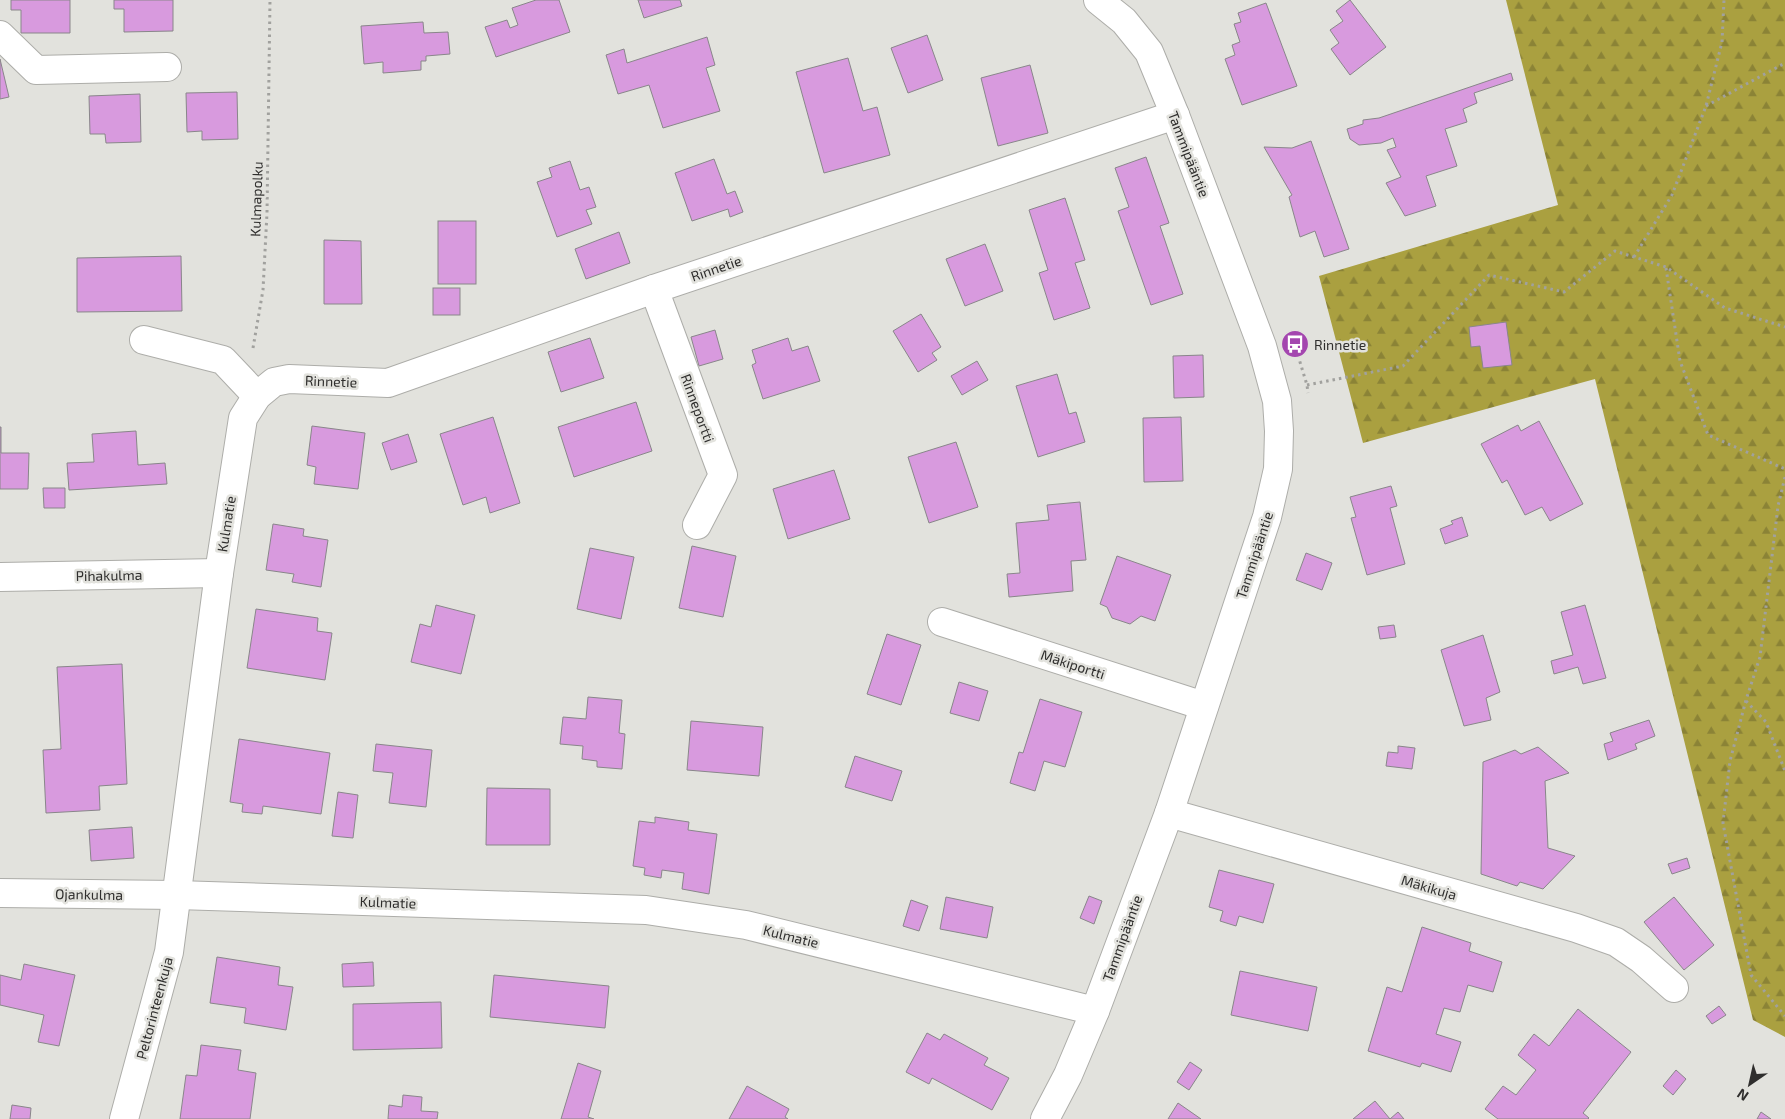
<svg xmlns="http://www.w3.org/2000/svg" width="1785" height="1119" viewBox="0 0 1785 1119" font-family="'Exo 2',sans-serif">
<defs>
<pattern id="forest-firs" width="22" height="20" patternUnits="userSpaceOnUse" patternTransform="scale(1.25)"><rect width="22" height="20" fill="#aaa040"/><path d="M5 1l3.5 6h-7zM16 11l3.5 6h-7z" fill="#8b8336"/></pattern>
</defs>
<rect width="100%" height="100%" fill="#e2e2dd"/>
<polygon fill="url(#forest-firs)" points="1506,0 1785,0 1785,1037 1753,1020 1595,379 1363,443 1319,276 1558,205"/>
<g fill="#d89ade" stroke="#89868a">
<polygon points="11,0 70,0 70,33 21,33 21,10 11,10"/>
<polygon points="114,0 173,0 173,31 124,32 124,9 114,9"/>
<polygon points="536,0 559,0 570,32 496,57 485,27 507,20 510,28 518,25 512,8"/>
<polygon points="638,0 680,0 682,6 644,18"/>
<polygon points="1350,0 1386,47 1350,75 1331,49 1339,43 1330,30 1343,21 1336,11"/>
<polygon points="1266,3 1297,86 1242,105 1225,59 1235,55 1232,45 1240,42 1234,24 1241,22 1238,13"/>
<polygon points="423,22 424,33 448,32 450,54 426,56 426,61 421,61 421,70 383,73 383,62 364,64 361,26"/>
<polygon points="927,35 943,80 908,93 891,48"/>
<polygon points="707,37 715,65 706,68 720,111 663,128 649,85 618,94 606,55 624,49 627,63"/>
<polygon points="848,58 863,111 877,107 890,155 824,173 796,72"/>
<polygon points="0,59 9,97 0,99"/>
<polygon points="1030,65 1048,133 998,146 981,78"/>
<polygon points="1511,73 1513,80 1474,93 1477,103 1463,109 1467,122 1445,129 1457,166 1426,176 1436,206 1405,216 1386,183 1401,177 1387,150 1396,147 1393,138 1381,143 1359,145 1350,139 1347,129 1363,124 1363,120 1379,118"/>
<polygon points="237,92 238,139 202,140 202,131 187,132 186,93"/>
<polygon points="140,94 141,142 106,143 105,134 90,134 89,96"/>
<polygon points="1311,141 1349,249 1324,257 1315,231 1300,237 1289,197 1292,195 1264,147 1292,148"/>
<polygon points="1146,157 1169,223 1160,226 1183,294 1151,305 1118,211 1129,207 1115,168"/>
<polygon points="714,159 727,194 735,191 743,212 730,217 728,209 692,221 675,173"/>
<polygon points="570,161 580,190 589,187 596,207 586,210 592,224 557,237 537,182 552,177 549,168"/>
<polygon points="1065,198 1085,260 1075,263 1090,308 1054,320 1039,273 1048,270 1029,210"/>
<rect x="438" y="221" width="38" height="63"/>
<polygon points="619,232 630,263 586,279 575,249"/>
<polygon points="324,240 361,241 362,304 324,304"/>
<polygon points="985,244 1003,291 965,306 946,259"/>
<polygon points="181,256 182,311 77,312 77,258"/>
<rect x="433" y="288" width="27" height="27"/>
<polygon points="921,314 941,347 932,353 937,360 918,372 893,331"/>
<polygon points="1506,322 1512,365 1483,368 1480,346 1471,347 1469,327"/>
<polygon points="715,330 723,359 699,366 691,337"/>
<polygon points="590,338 604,378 561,392 548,352"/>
<polygon points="788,338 792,351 808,346 820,381 763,399 752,365 756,363 752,350"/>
<polygon points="1203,355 1204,397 1174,398 1173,356"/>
<polygon points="977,361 988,380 962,395 951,376"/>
<polygon points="1057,374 1069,414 1076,412 1085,442 1038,457 1016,386"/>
<polygon points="636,402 652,451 574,477 558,427"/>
<polygon points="493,417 520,503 490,513 486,497 463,505 440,434"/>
<polygon points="1181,417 1183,481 1144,482 1143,418"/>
<polygon points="1539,421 1583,504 1550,521 1542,507 1525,515 1507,480 1502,483 1481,444 1518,425 1521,431"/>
<polygon points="312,426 365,433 358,489 314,484 316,467 307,465"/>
<polygon points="0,427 1,427 1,453 29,453 28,489 0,489"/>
<polygon points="136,431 138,465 165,463 167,484 69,490 67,463 94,462 92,434"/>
<polygon points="408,434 417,462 391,470 382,443"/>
<polygon points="956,442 978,507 929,523 908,457"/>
<polygon points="834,470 850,519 788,539 773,489"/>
<polygon points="1391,486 1397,506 1390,508 1405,564 1367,575 1351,518 1356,517 1350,497"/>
<polygon points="43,488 65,488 65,508 44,508"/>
<polygon points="1080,502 1086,560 1071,561 1073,591 1009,597 1007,574 1020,573 1016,523 1049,520 1047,505"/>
<polygon points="1462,517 1468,536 1445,544 1440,529 1453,524 1451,521"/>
<polygon points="273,524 304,529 303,536 328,540 321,587 292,582 294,574 266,570"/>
<polygon points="692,546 736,556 723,617 679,608"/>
<polygon points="590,548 634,557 621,619 577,609"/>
<polygon points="1306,553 1332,563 1322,590 1296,580"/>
<polygon points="1117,556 1171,575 1155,621 1141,616 1130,624 1112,618 1107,607 1100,604"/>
<polygon points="436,605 475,615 461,674 411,662 420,624 431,627"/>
<polygon points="1585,605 1606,678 1583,684 1578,667 1554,674 1551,661 1573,655 1561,612"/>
<polygon points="256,609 318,618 317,631 332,633 325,680 247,668"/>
<polygon points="1394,625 1396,637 1380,639 1378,627"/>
<polygon points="887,634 921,645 901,705 867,694"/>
<polygon points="1483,635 1500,692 1486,698 1491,720 1464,726 1441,650"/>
<polygon points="122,664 127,784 99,786 100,810 46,813 43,750 61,749 57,667"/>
<polygon points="959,682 988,691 979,721 950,713"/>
<polygon points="588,697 622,700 619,733 625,734 622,769 597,767 597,761 582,759 583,746 560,744 563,717 586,719"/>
<polygon points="1040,699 1082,712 1065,767 1044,761 1035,791 1010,783 1019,752 1023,753"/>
<polygon points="1649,720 1655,736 1635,744 1637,749 1608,760 1604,744 1613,741 1610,733"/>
<polygon points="691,721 763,727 759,776 687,770"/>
<polygon points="239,739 330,753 321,814 263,806 262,814 242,812 243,804 230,802"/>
<polygon points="376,744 432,750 426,807 389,803 393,773 373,771"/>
<polygon points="1398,746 1415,748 1412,769 1386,766 1388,752 1398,753"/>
<polygon points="1538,747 1569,773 1545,781 1548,848 1575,856 1543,889 1520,882 1517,886 1481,874 1483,762 1515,750 1521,754"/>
<polygon points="855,756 902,771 892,801 845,787"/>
<polygon points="487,788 550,789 550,845 486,845"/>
<polygon points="338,792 358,795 353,838 332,836"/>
<polygon points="655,817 689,822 688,830 717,834 709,894 682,889 684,873 662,870 661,878 644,875 645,868 633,866 639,821 655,823"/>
<polygon points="132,827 134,858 91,861 89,830"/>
<polygon points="1687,858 1690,868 1672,874 1668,864"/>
<polygon points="1219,870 1274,884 1263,923 1239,916 1236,926 1220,921 1223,911 1209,907"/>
<polygon points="1089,896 1102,901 1094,924 1080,918"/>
<polygon points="946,897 993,907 987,938 940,929"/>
<polygon points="1674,897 1714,945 1684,970 1644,922"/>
<polygon points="911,900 928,906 919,931 903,926"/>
<polygon points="1422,927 1471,943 1469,951 1502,962 1493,992 1468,985 1460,1012 1444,1008 1436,1034 1461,1042 1451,1072 1422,1063 1420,1067 1368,1051 1387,987 1402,992"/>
<polygon points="217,957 280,967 278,985 293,987 286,1030 244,1023 246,1008 210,1003"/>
<polygon points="373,962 374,986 343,987 342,964"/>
<polygon points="24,964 75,975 59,1046 38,1042 44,1015 0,1005 0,975 21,980"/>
<polygon points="1240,971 1317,987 1308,1031 1231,1015"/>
<polygon points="494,975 609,986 605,1028 490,1017"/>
<polygon points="441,1002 442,1048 353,1050 353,1004"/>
<polygon points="1719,1006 1726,1015 1712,1024 1706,1016"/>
<polygon points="1578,1009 1631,1052 1583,1113 1589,1118 1588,1119 1498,1119 1485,1109 1503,1086 1516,1095 1536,1070 1518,1055 1534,1034 1549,1046"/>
<polygon points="927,1033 940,1040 944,1034 988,1058 984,1065 1009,1078 992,1110 932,1078 929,1084 906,1072"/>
<polygon points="201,1045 241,1050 238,1070 256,1073 250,1119 180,1119 186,1075 197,1076"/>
<polygon points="1190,1062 1202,1070 1189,1090 1177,1082"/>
<polygon points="578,1063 601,1071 588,1117 594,1119 561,1119"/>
<polygon points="1676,1070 1686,1079 1673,1095 1663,1086"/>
<polygon points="747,1086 789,1109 785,1117 788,1119 729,1119"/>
<polygon points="403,1095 422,1097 421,1111 438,1112 437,1119 388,1119 389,1105 402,1107"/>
<polygon points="1375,1101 1390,1119 1398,1112 1404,1119 1353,1119"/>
<polygon points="1178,1103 1201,1119 1168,1119"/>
<polygon points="12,1105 31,1108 30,1119 10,1119"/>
<polygon points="1761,1112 1771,1119 1757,1119"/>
</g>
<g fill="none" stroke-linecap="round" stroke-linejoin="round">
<g stroke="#adada9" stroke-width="30">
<g id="minor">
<polyline points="0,35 36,70 167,67"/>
<polyline points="654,289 723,475 697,525"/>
<polyline points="144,340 223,360 257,396"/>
<polyline points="0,577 219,573"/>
<polyline points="942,622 1204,706"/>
<polyline points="1169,813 1576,928 1616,942 1641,959 1674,988"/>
<polyline points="0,893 177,895 646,910 746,925 1095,1011"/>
<polyline points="124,1119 169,952 219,573 243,418 257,396 274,382 289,379 388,383 654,289 1175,115"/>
<polyline points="1045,1119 1068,1075 1095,1011 1169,813 1267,517 1278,469 1279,431 1277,401 1262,346 1175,115 1149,52 1124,21 1098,0"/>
</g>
</g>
<g stroke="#a1a19e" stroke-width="3" stroke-dasharray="2.5 4" stroke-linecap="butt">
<polyline points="1706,106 1785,63"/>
<polyline points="1634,257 1672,195 1706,106 1722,42 1724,0"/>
<polyline points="1666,268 1680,361 1708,435 1785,469"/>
<polyline points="253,348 263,290 267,213 270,0"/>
<polyline points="1296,349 1307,385 1308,393"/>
<polyline points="1307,385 1403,366 1489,275 1564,292 1615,251 1666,267 1725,308 1785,327"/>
<polyline points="1785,477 1778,506 1760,657 1746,700 1730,761 1723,823 1751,975 1785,1016"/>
<polyline points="1746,701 1766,722 1785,771"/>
</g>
<use href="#minor" stroke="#fff" stroke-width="28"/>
</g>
<defs>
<g id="bus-disc" transform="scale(1.4375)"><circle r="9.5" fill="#a446af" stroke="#e2e2dd"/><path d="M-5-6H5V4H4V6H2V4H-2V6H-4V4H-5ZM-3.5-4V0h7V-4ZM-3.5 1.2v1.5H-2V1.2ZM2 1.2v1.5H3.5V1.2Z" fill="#fff"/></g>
</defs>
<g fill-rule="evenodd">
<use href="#bus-disc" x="1295" y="344"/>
</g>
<g text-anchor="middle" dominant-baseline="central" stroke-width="5" stroke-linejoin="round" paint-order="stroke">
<g font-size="14" fill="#2f2e2d" stroke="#e2e2dd">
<text transform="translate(1189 154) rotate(69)">Tammipääntie</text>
<text transform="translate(256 199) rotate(-88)">Kulmapolku</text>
<text transform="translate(716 268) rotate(-19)">Rinnetie</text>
<text transform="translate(331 381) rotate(2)">Rinnetie</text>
<text transform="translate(698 408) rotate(70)">Rinneportti</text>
<text transform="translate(226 524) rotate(-81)">Kulmatie</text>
<text transform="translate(1254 555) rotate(-72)">Tammipääntie</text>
<text transform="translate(109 575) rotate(-1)">Pihakulma</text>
<text transform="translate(1073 664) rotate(18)">Mäkiportti</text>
<text transform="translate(1429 887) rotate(16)">Mäkikuja</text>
<text transform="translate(89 894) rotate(1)">Ojankulma</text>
<text transform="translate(388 902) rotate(2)">Kulmatie</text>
<text transform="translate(791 936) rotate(14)">Kulmatie</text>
<text transform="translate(1122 938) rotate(-70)">Tammipääntie</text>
<text transform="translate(154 1008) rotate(-75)">Peltorinteenkuja</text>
</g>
<g font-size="14" fill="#2f2e2d" stroke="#e2e2dd" text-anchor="start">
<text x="1314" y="344">Rinnetie</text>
</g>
</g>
<g transform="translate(1750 1084) rotate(214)" stroke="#e2e2dd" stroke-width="4" paint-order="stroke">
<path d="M0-4L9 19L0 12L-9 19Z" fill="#2f2e2d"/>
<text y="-8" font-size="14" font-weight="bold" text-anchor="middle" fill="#2f2e2d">N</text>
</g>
</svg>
